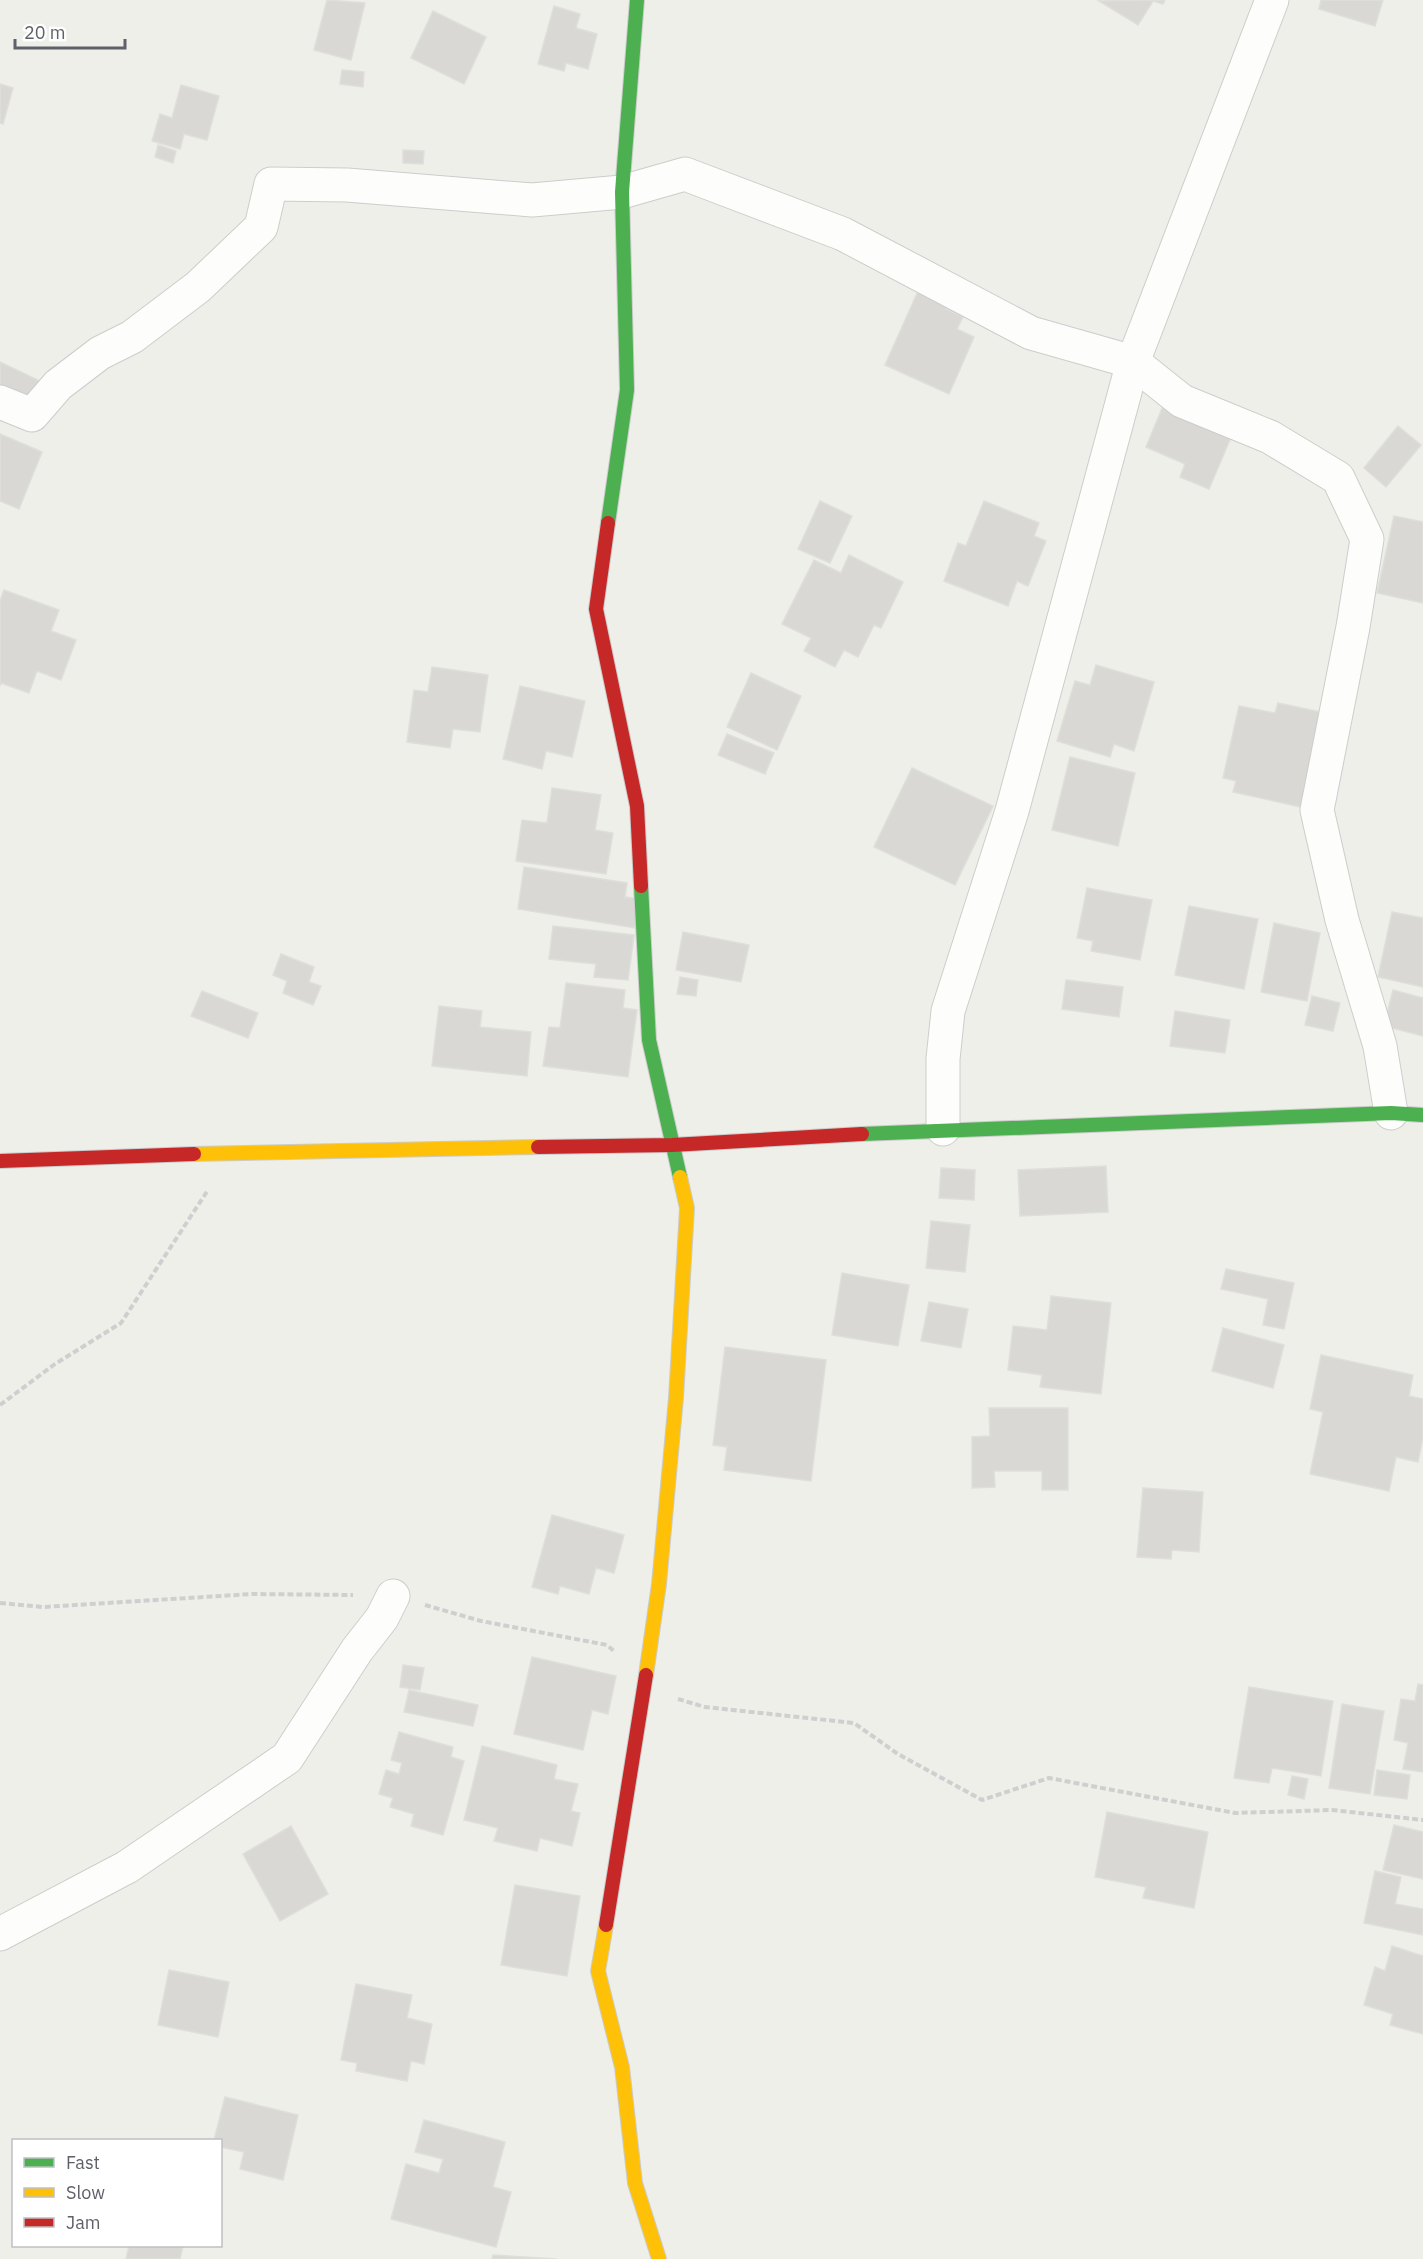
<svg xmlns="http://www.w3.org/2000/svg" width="1423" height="2259" viewBox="0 0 1423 2259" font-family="'IBM Plex Sans',sans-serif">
<rect width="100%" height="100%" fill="#efefea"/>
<g fill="#d9d8d5" stroke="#dededa" stroke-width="1.5">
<polygon points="327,0 365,3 351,60 314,50"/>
<polygon points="1165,0 1163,4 1153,1 1138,25 1099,1"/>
<polygon points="1321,0 1383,0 1375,26 1319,9"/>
<polygon points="554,6 580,14 576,28 597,34 588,69 566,63 564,71 538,64"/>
<polygon points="433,11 486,37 464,84 411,58"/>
<polygon points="342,70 364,72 363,87 340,84"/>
<polygon points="0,84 13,88 3,124 0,123"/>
<polygon points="181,85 219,96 207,140 184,134 180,149 152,141 160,114 172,118"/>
<polygon points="158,145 176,151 173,163 155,157"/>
<polygon points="403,150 424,151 423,164 403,163"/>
<polygon points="919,289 948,303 946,309 963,317 957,329 974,337 949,394 885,365"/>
<polygon points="0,362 40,381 28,407 0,394"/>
<polygon points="1163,406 1232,435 1209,489 1180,477 1185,464 1146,447"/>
<polygon points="1398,426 1421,445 1386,487 1364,468"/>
<polygon points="0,434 42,452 19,509 0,501"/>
<polygon points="820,501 852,516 830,563 798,549"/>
<polygon points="984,501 1039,523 1034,536 1046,541 1028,586 1017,581 1008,606 944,581 958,543 966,546"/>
<polygon points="1394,516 1423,522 1423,603 1377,593"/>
<polygon points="849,555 903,582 881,628 874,625 858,657 844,650 835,667 804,651 811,638 782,624 814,560 841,573"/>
<polygon points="4,590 59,610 51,631 76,640 61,680 37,671 29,693 1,683 0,686 0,601"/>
<polygon points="1096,665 1154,682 1134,751 1114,744 1110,757 1057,741 1075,681 1090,685"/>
<polygon points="432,667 488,675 480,732 453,729 450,748 407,742 414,690 428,692"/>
<polygon points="751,673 801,696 777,750 727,727"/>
<polygon points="520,686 585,701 572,757 546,751 542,769 503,759"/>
<polygon points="1278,703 1321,712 1301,807 1233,792 1236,781 1223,778 1239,706 1275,713"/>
<polygon points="727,734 774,753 765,774 718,755"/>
<polygon points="1070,757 1135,773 1118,846 1052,830"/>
<polygon points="912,768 993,806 955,885 874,847"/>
<polygon points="552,788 601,795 595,830 613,833 606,874 516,861 522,820 547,823"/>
<polygon points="524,867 627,883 625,897 639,899 635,928 518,909"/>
<polygon points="1087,888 1152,900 1140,960 1091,951 1093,941 1077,938"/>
<polygon points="1189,906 1258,919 1244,989 1175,975"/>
<polygon points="1392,912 1423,918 1423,987 1378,977"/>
<polygon points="1274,923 1320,933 1307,1001 1261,992"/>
<polygon points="553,926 634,935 628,980 594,977 596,964 549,959"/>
<polygon points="683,932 749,945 741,982 676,970"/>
<polygon points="281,954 314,967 309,982 321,986 313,1005 283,993 287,981 273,975"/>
<polygon points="680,977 698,980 696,996 677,994"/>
<polygon points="1066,980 1123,987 1119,1017 1062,1009"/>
<polygon points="566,983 625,990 623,1008 637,1010 628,1077 543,1066 549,1027 560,1028"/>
<polygon points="1393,990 1423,998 1423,1036 1384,1026"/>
<polygon points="202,991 258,1013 248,1038 191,1016"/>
<polygon points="1312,996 1340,1003 1333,1031 1305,1025"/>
<polygon points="439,1006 482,1011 480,1027 531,1032 527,1076 432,1066"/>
<polygon points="1175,1011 1230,1020 1225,1053 1170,1046"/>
<polygon points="1106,1166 1108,1212 1020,1216 1018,1170"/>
<polygon points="941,1168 975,1170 974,1200 939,1198"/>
<polygon points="931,1221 970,1225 965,1272 926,1268"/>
<polygon points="1226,1269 1294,1283 1284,1329 1263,1325 1268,1299 1221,1289"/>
<polygon points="842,1273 909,1285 898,1346 832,1335"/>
<polygon points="1051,1296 1111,1303 1101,1394 1040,1387 1042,1375 1008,1370 1013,1326 1047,1330"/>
<polygon points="929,1302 968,1309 961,1348 921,1341"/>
<polygon points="1223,1328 1284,1345 1273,1388 1212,1371"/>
<polygon points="725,1347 826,1360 811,1481 724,1470 727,1447 713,1445"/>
<polygon points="1321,1355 1413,1375 1409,1396 1423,1399 1423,1437 1418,1462 1396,1457 1389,1491 1310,1474 1323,1412 1310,1409"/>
<polygon points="989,1408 1068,1408 1068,1490 1042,1490 1042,1471 994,1471 995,1487 972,1488 972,1437 990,1436"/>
<polygon points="1143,1488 1203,1492 1199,1552 1172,1550 1171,1559 1137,1557"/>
<polygon points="552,1515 624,1535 614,1573 596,1568 589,1594 560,1586 558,1594 532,1587"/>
<polygon points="532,1657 616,1676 608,1714 592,1710 583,1750 514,1734"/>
<polygon points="403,1665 424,1668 420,1690 400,1687"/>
<polygon points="1418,1684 1423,1685 1423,1772 1403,1769 1408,1743 1394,1740 1401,1699 1415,1701"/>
<polygon points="1249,1687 1333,1701 1321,1776 1272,1768 1269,1783 1234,1778"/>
<polygon points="409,1690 478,1705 473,1726 404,1712"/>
<polygon points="1342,1704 1384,1711 1370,1794 1329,1788"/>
<polygon points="399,1732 453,1747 451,1757 464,1761 443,1835 411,1826 414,1814 390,1807 393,1798 379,1794 386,1770 399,1774 402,1763 391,1760"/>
<polygon points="482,1746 557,1765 554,1779 578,1784 571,1811 580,1813 572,1846 540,1838 537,1851 494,1841 498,1828 464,1820"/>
<polygon points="1377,1770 1410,1775 1407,1799 1374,1795"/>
<polygon points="1292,1776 1308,1779 1304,1799 1288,1795"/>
<polygon points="1107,1812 1208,1832 1194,1908 1143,1898 1146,1887 1095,1877"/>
<polygon points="1394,1825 1423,1832 1423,1879 1383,1870"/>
<polygon points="291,1826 328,1894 280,1921 243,1854"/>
<polygon points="1375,1871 1401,1877 1395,1904 1423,1909 1423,1935 1364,1923"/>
<polygon points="515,1885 580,1896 567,1976 501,1965"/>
<polygon points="1392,1946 1423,1956 1423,2034 1390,2025 1393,2014 1364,2005 1375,1967 1385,1971"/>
<polygon points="169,1970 229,1982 218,2037 158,2025"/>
<polygon points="356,1984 412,1995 407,2018 432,2024 424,2064 411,2061 407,2081 356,2071 357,2063 341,2060"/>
<polygon points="225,2097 298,2115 283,2180 240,2169 244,2152 220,2147 220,2140 214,2140"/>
<polygon points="424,2120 505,2142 493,2187 511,2192 496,2247 391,2219 406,2164 439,2173 443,2159 415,2152"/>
<polygon points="129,2246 183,2246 180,2259 126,2259"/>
<polygon points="493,2255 557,2259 492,2259"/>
</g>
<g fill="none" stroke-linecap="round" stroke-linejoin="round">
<g stroke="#cccdcc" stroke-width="35">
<g id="street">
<polyline points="0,402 32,415 58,385 100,353 132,337 198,287 261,227 271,184 347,185 532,200 622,192 685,174 843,234 1031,333 1133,362 1182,401 1270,437 1338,478 1367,539 1353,627 1317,810 1342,920 1380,1046 1391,1113"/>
<polyline points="943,1129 943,1059 948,1011 1012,811 1133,362 1272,0"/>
<polyline points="0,1934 127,1867 287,1758 357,1650 382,1618 393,1596"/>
</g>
</g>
<g stroke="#ccc" stroke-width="16">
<g id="fast">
<polyline points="608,523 627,390 622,192 637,0"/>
<polyline points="641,886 649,1040 680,1177"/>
<polyline points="862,1134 1391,1113 1423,1115"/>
</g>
</g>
<g stroke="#ccc" stroke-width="16">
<g id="slow">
<polyline points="194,1154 538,1147"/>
<polyline points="646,1675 659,1584 676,1398 687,1208 680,1177"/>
<polyline points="606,1925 598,1971 622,2067 635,2183 659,2259"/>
</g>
</g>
<g stroke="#ccc" stroke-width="16">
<g id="jam">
<polyline points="608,523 596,609 637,806 641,886"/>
<polyline points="538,1147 672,1145 862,1134"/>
<polyline points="0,1161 194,1154"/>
<polyline points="606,1925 646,1675"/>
</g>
</g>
<g stroke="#cdd0cf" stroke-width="4" stroke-dasharray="6 3" stroke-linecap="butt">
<polyline points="0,1405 55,1364 121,1323 208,1190"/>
<polyline points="0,1603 43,1607 252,1594 353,1595"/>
<polyline points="425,1605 481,1621 607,1645 615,1652"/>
<polyline points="678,1699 705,1707 854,1723 898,1754 982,1800 1049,1778 1235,1813 1332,1810 1423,1820"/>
</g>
<use href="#street" stroke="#fdfdfc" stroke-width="33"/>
<use href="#fast" stroke="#4caf50" stroke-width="14"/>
<use href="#slow" stroke="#ffc107" stroke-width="14"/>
<use href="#jam" stroke="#c62828" stroke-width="14"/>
</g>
<rect x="12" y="2139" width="210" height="108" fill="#ffffff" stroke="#bfc0c3" stroke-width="1.5"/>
<rect x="24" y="2158" width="30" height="9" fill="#4caf50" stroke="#bfc0c3" stroke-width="1.5"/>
<text x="66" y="2169" font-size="18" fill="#5f6168">Fast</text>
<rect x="24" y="2188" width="30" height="9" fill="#ffc107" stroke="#bfc0c3" stroke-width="1.5"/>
<text x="66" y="2199" font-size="18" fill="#5f6168">Slow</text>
<rect x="24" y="2218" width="30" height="9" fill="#c62828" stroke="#bfc0c3" stroke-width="1.5"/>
<text x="66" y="2229" font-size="18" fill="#5f6168">Jam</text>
<path d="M15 39v9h110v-9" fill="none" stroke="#5f6168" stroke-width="3"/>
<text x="24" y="39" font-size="18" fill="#5f6168" stroke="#ffffff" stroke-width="4.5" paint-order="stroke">20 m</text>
</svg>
